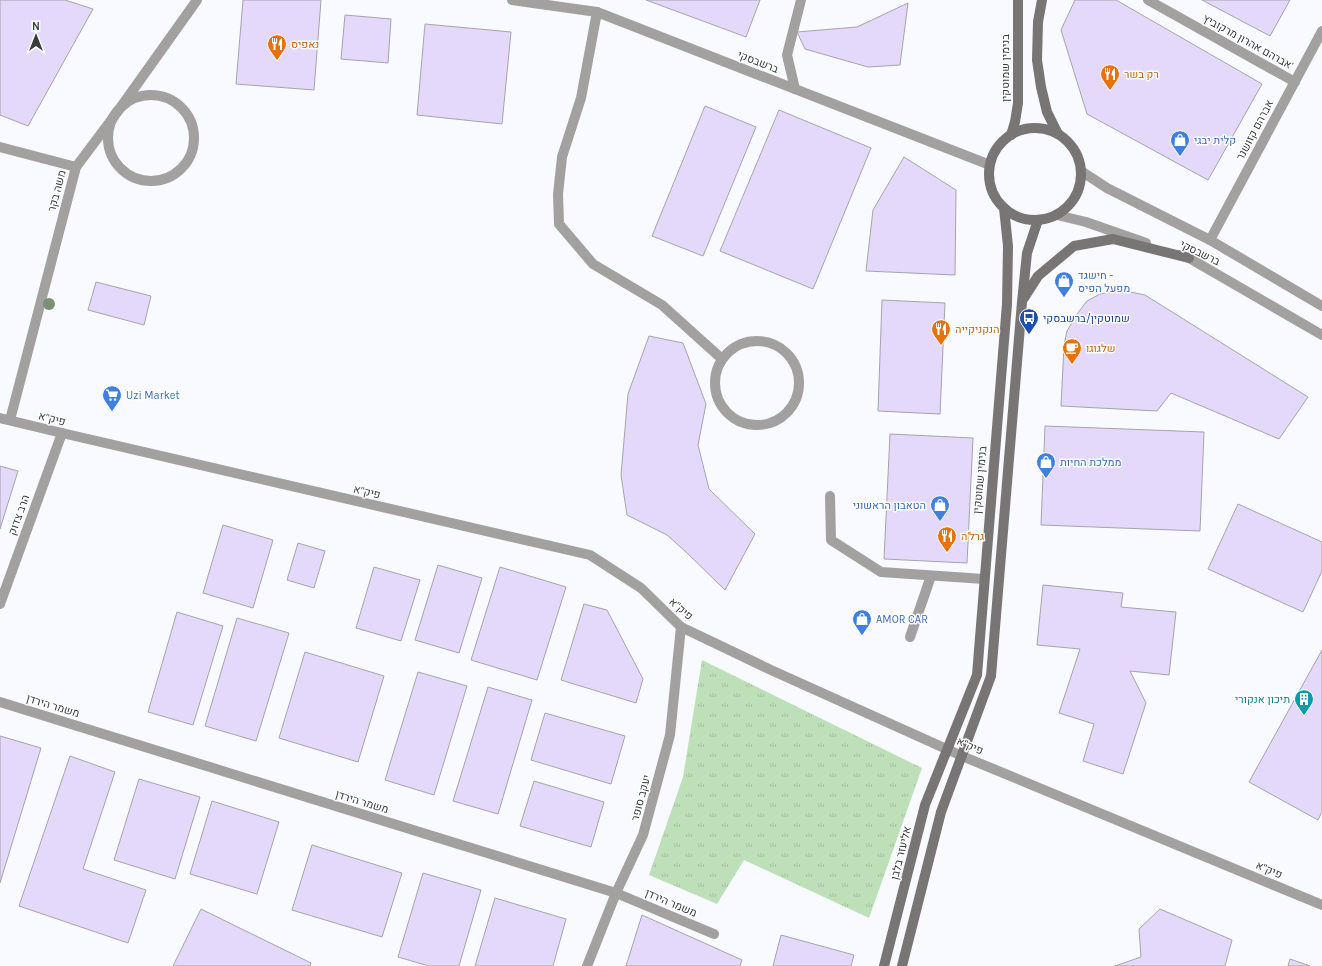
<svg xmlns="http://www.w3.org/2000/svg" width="1322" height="966" viewBox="0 0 1322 966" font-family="Karla,Heebo,sans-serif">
<defs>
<pattern id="grass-tufts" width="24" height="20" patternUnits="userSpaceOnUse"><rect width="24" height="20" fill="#bee0b8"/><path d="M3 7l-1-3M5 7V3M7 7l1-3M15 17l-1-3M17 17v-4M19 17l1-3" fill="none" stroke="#a4c19f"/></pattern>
</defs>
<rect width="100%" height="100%" fill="#f8faff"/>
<polygon fill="url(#grass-tufts)" points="702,660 922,768 869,918 744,860 717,904 649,875 683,777"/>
<g fill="#e4d9fb" stroke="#a6a4ab">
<polygon points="0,0 65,0 93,9 28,126 0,115"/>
<polygon points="243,0 321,0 314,90 236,84"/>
<polygon points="646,0 760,0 746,37"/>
<polygon points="1075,0 1116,0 1262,84 1208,180 1087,114 1061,30"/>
<polygon points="1202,0 1290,0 1270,36"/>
<polygon points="908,3 900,65 868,67 805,49 797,32 857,27"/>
<polygon points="345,15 391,19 388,63 341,59"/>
<polygon points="425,24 511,32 502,124 417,115"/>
<polygon points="705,106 756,127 703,256 652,236"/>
<polygon points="779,110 871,148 813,289 720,251"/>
<polygon points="904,157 956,190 955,275 866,271 873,210"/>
<polygon points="96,282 151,296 144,325 88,310"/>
<polygon points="1121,290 1145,295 1308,397 1279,439 1171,393 1157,411 1061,406 1064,345 1067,331 1077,314 1087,301 1100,294"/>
<polygon points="882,300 945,303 940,414 878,411"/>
<polygon points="649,336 683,343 706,404 698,445 709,489 755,534 725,590 686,552 667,535 627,515 621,475 628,394"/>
<polygon points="1045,426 1204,432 1200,531 1041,525"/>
<polygon points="890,434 973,438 967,563 884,559"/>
<polygon points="0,466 18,471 0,529"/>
<polygon points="1238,504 1322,542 1322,571 1303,612 1208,569"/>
<polygon points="223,525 273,540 253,608 203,593"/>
<polygon points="298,543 325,551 314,588 287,580"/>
<polygon points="438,565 482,578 459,653 415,640"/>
<polygon points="374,567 420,580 401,641 356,628"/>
<polygon points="500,567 566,587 537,680 471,660"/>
<polygon points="1043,585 1123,593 1121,607 1176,612 1169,675 1130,671 1146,703 1123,774 1083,761 1094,724 1059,713 1080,649 1037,645"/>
<polygon points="584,604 607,610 643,679 636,703 561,680"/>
<polygon points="177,612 223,626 193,725 148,712"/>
<polygon points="237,618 289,633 256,741 205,726"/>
<polygon points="1322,650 1322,812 1318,820 1249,782"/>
<polygon points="305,652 384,676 358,762 279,738"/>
<polygon points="418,672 467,686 434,795 385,780"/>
<polygon points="488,687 532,700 498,814 453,801"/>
<polygon points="545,713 625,736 611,784 531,760"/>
<polygon points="0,736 41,748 0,883"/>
<polygon points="70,756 115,772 83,869 146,890 128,943 19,906"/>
<polygon points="139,779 200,797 175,879 114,860"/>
<polygon points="534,781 604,802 591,847 520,826"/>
<polygon points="212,801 279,822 257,894 190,874"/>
<polygon points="312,845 402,873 382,937 292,910"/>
<polygon points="423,873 481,890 459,966 429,966 398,957"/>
<polygon points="495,898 566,919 553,966 475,966"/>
<polygon points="201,909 311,963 310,966 173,966"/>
<polygon points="1160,909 1232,940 1225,966 1115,966 1141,957 1139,929"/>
<polygon points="642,915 742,960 740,966 626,966"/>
<polygon points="781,935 854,955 851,966 773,966"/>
<polygon points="1290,959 1310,966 1288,966"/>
</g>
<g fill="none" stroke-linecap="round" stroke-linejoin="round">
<g stroke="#a3a0a0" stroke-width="10">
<polyline points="597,12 581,98 562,157 558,194 559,224 593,264 662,305 722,359"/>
<polyline points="795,89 787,55 801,0"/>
<circle cx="151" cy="138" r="43"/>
<polyline points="0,147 76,167"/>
<circle cx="757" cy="383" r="42"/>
<polyline points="830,496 831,540 881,572 984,579"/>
<polyline points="910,637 931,576"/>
</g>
<g stroke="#a3a0a0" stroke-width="10">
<polyline points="512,0 597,12 990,165"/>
<polyline points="1148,0 1295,82"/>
<polyline points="1081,171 1107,188 1210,240 1322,306"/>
<polyline points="1057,215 1086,222 1146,243"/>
<polyline points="1210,240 1322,31"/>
<polyline points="1180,255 1189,258 1322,335"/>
<polyline points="0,418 62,433 590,555 641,588 681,627 771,670 962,756 1322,905"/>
<polyline points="10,420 76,167 118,111 197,0"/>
<polyline points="0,604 62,433"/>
<polyline points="0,702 600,888 616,893 714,934"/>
<polyline points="587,966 616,893 643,835 670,735 681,627"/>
</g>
<g stroke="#7a7575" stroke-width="10">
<polyline points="1042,0 1038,22 1037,60 1041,87 1047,112 1058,134"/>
<circle cx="1035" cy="174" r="46"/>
<polyline points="1011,135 1015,122 1018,103 1018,0"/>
<polyline points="1024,298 1038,276 1074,246 1113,239 1189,258"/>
<polyline points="884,966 925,805 977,675 1007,304 1008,246 1004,208"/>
<polyline points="902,966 941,812 991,676 1022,302 1027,253 1038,220"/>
</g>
</g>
<circle fill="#7a9179" cx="49" cy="304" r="6"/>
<defs>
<g id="restaurant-pin" transform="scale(1)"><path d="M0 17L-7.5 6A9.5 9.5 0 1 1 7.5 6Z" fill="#e8710a" stroke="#fff"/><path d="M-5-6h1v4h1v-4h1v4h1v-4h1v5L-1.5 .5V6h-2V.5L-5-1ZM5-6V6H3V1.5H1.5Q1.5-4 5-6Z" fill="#fff"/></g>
<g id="shop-pin" transform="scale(1)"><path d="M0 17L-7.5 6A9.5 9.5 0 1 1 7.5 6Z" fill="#3f7fe0" stroke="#fff"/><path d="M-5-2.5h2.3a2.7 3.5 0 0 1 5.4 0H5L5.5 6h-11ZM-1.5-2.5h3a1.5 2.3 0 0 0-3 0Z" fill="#fff"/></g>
<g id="bus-pin" transform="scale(1)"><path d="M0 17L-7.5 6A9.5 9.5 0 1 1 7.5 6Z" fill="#1a4fb4" stroke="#fff"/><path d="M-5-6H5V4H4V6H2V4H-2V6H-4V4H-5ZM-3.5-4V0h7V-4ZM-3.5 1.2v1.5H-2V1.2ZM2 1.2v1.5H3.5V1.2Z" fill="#fff"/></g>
<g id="cafe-pin" transform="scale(1)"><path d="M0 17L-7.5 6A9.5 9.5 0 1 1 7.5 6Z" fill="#e8710a" stroke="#fff"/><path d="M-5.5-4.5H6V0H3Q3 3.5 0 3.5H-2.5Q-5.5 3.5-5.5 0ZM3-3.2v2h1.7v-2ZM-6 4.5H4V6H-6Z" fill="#fff"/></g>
<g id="supermarket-pin" transform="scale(1)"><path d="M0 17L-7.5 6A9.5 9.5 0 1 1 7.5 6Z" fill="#3f7fe0" stroke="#fff"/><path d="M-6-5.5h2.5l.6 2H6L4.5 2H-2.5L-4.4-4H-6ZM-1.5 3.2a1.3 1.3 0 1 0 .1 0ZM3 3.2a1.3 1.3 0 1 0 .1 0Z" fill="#fff"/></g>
<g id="building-pin" transform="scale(1)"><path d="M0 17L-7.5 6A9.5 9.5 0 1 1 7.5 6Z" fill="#0f9aa8" stroke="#fff"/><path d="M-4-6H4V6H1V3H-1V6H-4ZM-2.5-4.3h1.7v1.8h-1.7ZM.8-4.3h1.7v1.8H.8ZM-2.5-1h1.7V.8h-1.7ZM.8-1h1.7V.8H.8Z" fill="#fff"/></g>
</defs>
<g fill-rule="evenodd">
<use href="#restaurant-pin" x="277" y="44"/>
<use href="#restaurant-pin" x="1110" y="74"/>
<use href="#shop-pin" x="1180" y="140"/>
<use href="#shop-pin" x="1064" y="281"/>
<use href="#bus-pin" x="1029" y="318"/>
<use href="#restaurant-pin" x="941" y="329"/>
<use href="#cafe-pin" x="1072" y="348"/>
<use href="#supermarket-pin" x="112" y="395"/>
<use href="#shop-pin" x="1046" y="462"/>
<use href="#shop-pin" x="940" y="505"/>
<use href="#restaurant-pin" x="947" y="536"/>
<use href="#shop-pin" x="862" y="619"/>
<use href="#building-pin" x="1304" y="699"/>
</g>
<g text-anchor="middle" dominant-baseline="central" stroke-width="3" stroke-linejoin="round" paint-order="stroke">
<g font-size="11" fill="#393a3d" stroke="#fff">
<text transform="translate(1248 42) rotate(29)">אברהם אהרון מרקוביץ'</text>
<text transform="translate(758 62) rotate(21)">ברשבסקי</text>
<text transform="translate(1005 68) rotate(-90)">בנימין שמוטקין</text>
<text transform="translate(1255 130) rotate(-62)">אברהם קזושנר</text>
<text transform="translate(57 191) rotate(-75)">משה בקר</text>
<text transform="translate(1200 253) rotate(26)">ברשבסקי</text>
<text transform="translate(52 419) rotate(14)">פיק"א</text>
<text transform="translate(980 480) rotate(-85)">בנימין שמוטקין</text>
<text transform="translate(367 492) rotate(13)">פיק"א</text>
<text transform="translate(19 515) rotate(-70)">הרב צדוק</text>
<text transform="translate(681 609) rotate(41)">פיק"א</text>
<text transform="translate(53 706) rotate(17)">משמר הירדן</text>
<text transform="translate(970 746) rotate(23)">פיק"א</text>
<text transform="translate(641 798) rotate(-75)">יעקב סופר</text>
<text transform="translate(362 802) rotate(17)">משמר הירדן</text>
<text transform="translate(901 853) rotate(-76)">אליעזר בלבן</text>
<text transform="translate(1269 870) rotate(23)">פיק"א</text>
<text transform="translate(671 903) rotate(23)">משמר הירדן</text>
</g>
<g font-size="11" fill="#c56008" stroke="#fff" text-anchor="start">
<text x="291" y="44">נאפיס</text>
<text x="1124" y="74">רק בשר</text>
<text x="955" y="329">הנקניקייה</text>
<text x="1086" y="348">שלגוגו</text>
<text x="961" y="536">גרל'ה</text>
</g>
<g font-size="11" fill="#366cbe" stroke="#fff" text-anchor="start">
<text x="1194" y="140">קלית יבגי</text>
<text x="1078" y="275">חישגד -<tspan x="1078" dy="13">מפעל הפיס</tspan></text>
<text x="126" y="395">Uzi Market</text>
<text x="1060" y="462">ממלכת החיות</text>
<text x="926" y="505" text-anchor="end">הטאבון הראשוני</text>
<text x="876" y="619">AMOR CAR</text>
</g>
<g font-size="11" fill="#164399" stroke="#fff" text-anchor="start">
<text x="1043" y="318">שמוטקין/ברשבסקי</text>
</g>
<g font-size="11" fill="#0d838f" stroke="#fff" text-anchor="end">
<text x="1290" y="699">תיכון אנקורי</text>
</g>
</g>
<g transform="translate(36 36)" stroke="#ffffff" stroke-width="3" paint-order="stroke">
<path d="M0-3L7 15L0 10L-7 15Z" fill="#393a3d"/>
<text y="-6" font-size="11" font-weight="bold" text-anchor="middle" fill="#393a3d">N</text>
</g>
</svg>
